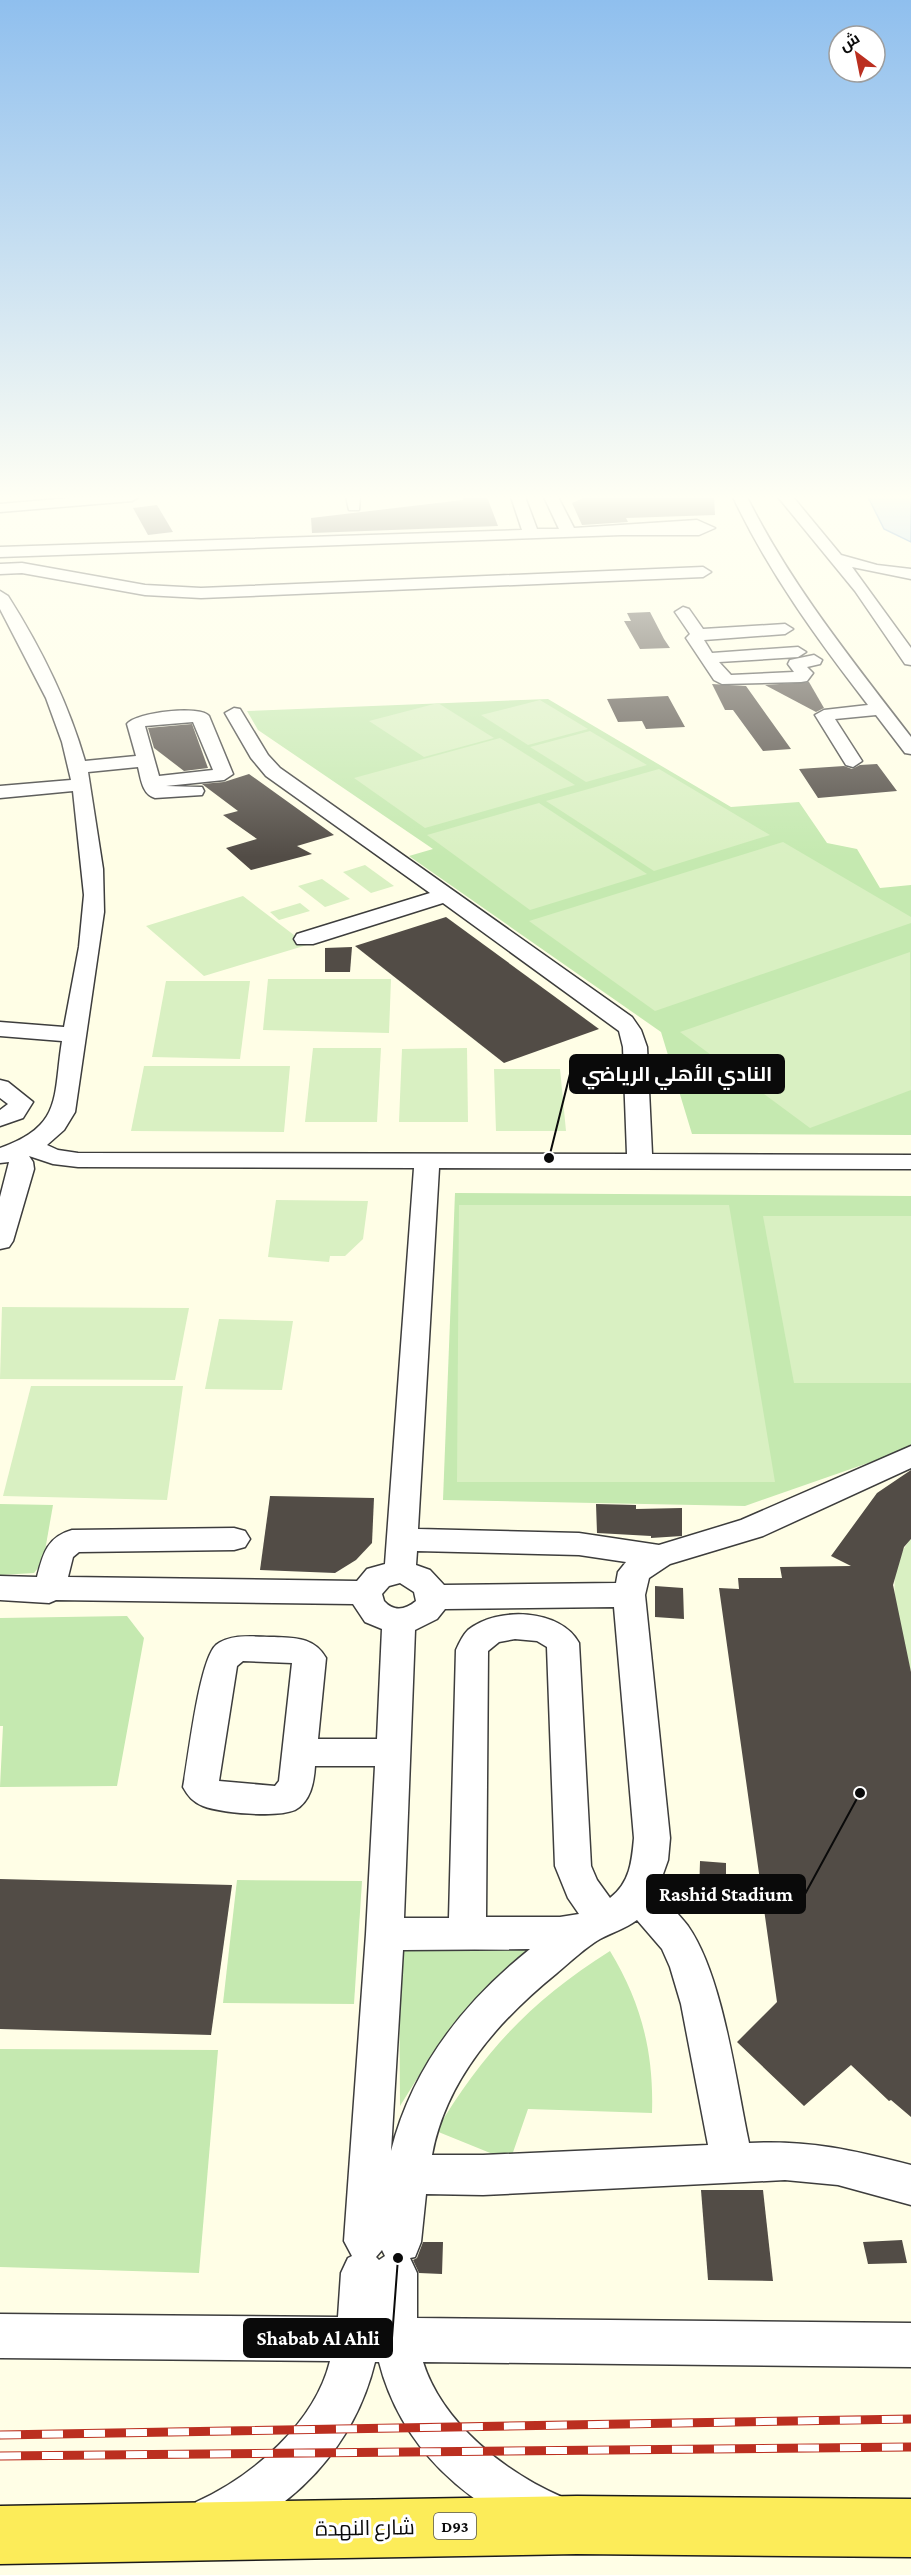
<svg xmlns="http://www.w3.org/2000/svg" width="911" height="2575" viewBox="0 0 911 2575" font-family="'Crimson Pro',Cairo,serif">
<rect width="100%" height="100%" fill="#fffee6"/>
<g fill="#c5e9b0">
<polygon points="548,699 731,807 799,802 827,843 857,849 880,888 911,885 911,1135 692,1134 661,1032 409,856 433,849 258,730 247,711"/>
<polygon points="455,1193 911,1196 911,1448 745,1506 443,1500"/>
<polygon points="0,1504 53,1505 43,1562 34,1573 0,1575"/>
<polygon points="127,1616 144,1638 117,1786 0,1787 3,1726 0,1726 0,1618"/>
<polygon points="237,1880 362,1881 354,2004 223,2003"/>
<polygon points="547,1942 460,2018 438,2045 400,2106 399,1944"/>
<path d="M610,1951C641,2002 654,2052 652,2113L528,2109L510,2161L436,2131C484,2051 531,2001 610,1951Z"/>
<polygon points="0,2049 218,2050 199,2273 0,2267"/>
</g>
<g fill="#d9f0c2">
<polygon points="540,700 588,729 528,745 481,715"/>
<polygon points="438,703 494,738 424,757 369,721"/>
<polygon points="590,731 647,765 586,782 530,747"/>
<polygon points="500,738 575,785 425,828 354,778"/>
<polygon points="659,769 770,835 654,871 546,801"/>
<polygon points="539,803 647,874 530,910 427,835"/>
<polygon points="783,842 911,917 911,923 655,1011 529,921"/>
<polygon points="365,865 394,886 371,893 343,872"/>
<polygon points="322,879 350,899 325,907 298,886"/>
<polygon points="243,896 307,945 204,976 146,926"/>
<polygon points="300,903 310,911 279,920 270,912"/>
<polygon points="910,952 911,1090 810,1128 680,1032"/>
<polygon points="268,979 391,979 389,1033 263,1030"/>
<polygon points="166,981 250,981 240,1059 152,1057"/>
<polygon points="313,1048 381,1048 377,1122 305,1122"/>
<polygon points="467,1048 468,1122 399,1122 402,1049"/>
<polygon points="144,1066 290,1066 284,1132 131,1131"/>
<polygon points="560,1069 566,1131 496,1131 494,1069"/>
<polygon points="276,1200 368,1201 363,1239 345,1256 330,1256 329,1262 268,1257"/>
<polygon points="459,1205 729,1205 775,1482 457,1482"/>
<polygon points="763,1216 911,1216 911,1383 794,1383"/>
<polygon points="2,1307 189,1308 175,1380 0,1379"/>
<polygon points="219,1319 293,1321 282,1390 205,1389"/>
<polygon points="31,1386 183,1386 167,1500 3,1496"/>
<path d="M911,1539V1672C902,1630 879,1575 911,1539Z"/>
</g>
<polygon fill="#aacff7" stroke="#3078d0" stroke-width="1.5" points="868,497 911,497 911,542 884,529"/>
<g fill="#524c46">
<polygon points="463,497 487,497 498,526 312,533 311,518 463,500"/>
<polygon points="586,497 714,497 715,515 626,518 628,522 582,525 572,503"/>
<polygon points="157,505 173,532 148,535 133,508"/>
<polygon points="650,612 664,639 670,648 640,649 624,621 631,621 627,613"/>
<polygon points="809,682 824,708 816,712 765,685"/>
<polygon points="712,684 746,686 791,749 763,751 733,710 725,710"/>
<polygon points="668,696 685,727 646,729 642,721 618,722 607,699"/>
<polygon points="192,724 208,768 184,771 154,748 148,728"/>
<polygon points="877,764 897,791 818,798 799,769 844,766 852,769 860,765"/>
<polygon points="249,774 334,835 297,846 312,854 251,870 226,848 257,839 223,815 238,811 202,784 224,782"/>
<polygon points="446,917 599,1029 504,1063 355,946"/>
<polygon points="352,947 350,972 325,972 325,948"/>
<polygon points="911,1470 911,1539 904,1547 893,1585 911,1672 911,2117 891,2100 889,2101 851,2065 804,2106 737,2042 777,2002 719,1588 739,1589 738,1578 782,1578 780,1567 851,1566 831,1556 877,1493"/>
<polygon points="270,1496 374,1498 372,1543 356,1560 335,1573 260,1570"/>
<polygon points="596,1504 636,1505 636,1509 682,1508 682,1536 651,1538 651,1536 597,1533"/>
<polygon points="655,1586 683,1588 684,1619 655,1617"/>
<polygon points="700,1861 726,1863 726,1899 699,1896"/>
<polygon points="0,1879 232,1885 211,2035 0,2029"/>
<polygon points="701,2190 763,2190 773,2281 708,2280"/>
<polygon points="902,2240 907,2263 868,2264 863,2242"/>
<polygon points="423,2242 443,2242 442,2274 419,2273 413,2260 417,2258"/>
</g>
<g fill="none" stroke-linecap="round" stroke-linejoin="round">
<g stroke="#3d3d3d" stroke-width="3">
<g id="minor">
<polygon points="81,497 139,497 132,501 0,512 0,504"/>
<polygon points="346,497 360,497 359,510 349,510"/>
<polygon points="511,497 525,497 537,529 559,529 544,497 558,497 574,528 697,520 715,528 699,535 621,535 0,557 0,547 522,530"/>
<path d="M733,497H747C791,585 852,660 911,737V754L905,753L876,715L835,719L862,761L853,767L846,765L815,715L824,710L868,705C817,639 769,573 733,497Z"/>
<polygon points="778,497 793,497 841,555 877,565 911,569 911,579 852,567 911,648 911,665 905,664 855,591"/>
<polygon points="22,563 145,585 201,588 703,567 711,572 703,577 201,598 145,595 22,573 0,574 0,564"/>
<path d="M0,591L8,596C41,648 68,702 85,761L136,756L127,724C136,712 201,705 209,716L233,774L224,780L166,786L202,787L204,791L202,795L155,798C142,794 141,779 138,767L88,772L103,869L104,912L75,1112L64,1130L47,1145L58,1150L78,1153L627,1154L623,1047L619,1031L443,903L313,944H297L294,939L297,934L430,893L266,776L251,758L225,713L234,708L240,709L268,755L280,768L632,1017L641,1030L647,1047L652,1154L911,1155V1169L439,1168L418,1529L579,1533L659,1545L741,1520L911,1446V1468L763,1536L670,1564L649,1578L645,1595L670,1838L668,1860L657,1891C667,1903 679,1914 688,1926C723,1976 736,2082 749,2143C811,2140 852,2150 911,2165V2205L838,2185L785,2180L483,2195L426,2194L421,2242L415,2257L410,2258L417,2273V2318L911,2323V2367L423,2362C442,2423 506,2473 562,2497L568,2514L562,2531L545,2537C466,2505 401,2448 379,2362H375C354,2448 293,2510 213,2543L196,2536L189,2519L196,2502C252,2477 315,2423 330,2361L0,2358V2314L338,2317L341,2273L348,2258L352,2256L344,2241L366,1934L375,1766H315C314,1782 311,1801 295,1810C277,1818 221,1813 203,1806C193,1802 188,1796 183,1787C188,1761 199,1660 216,1645C231,1633 256,1637 274,1637C295,1638 314,1637 326,1658L318,1739H377L382,1629L365,1622L353,1604L56,1600L49,1603L0,1600V1576L37,1577C43,1554 47,1537 72,1530L234,1528L245,1531L250,1539L245,1547L234,1550L79,1552L73,1557L68,1577L357,1581L367,1569L385,1564L414,1168L78,1167L53,1164L29,1156L33,1162L34,1169L13,1241L9,1247L0,1249V1197L9,1162L0,1163V1148C63,1126 53,1097 62,1041L0,1036V1022L64,1027L79,947L84,895L73,791L0,798V786L71,780L62,742L46,698L0,609ZM193,722L213,770L159,776L145,726ZM417,1551L579,1555L626,1562L618,1572L616,1583L444,1585L430,1570L416,1565ZM400,1583L414,1592L416,1601C405,1610 394,1612 384,1601L382,1594L389,1586ZM614,1607L634,1838C632,1861 630,1883 610,1898L597,1880L591,1866L579,1643C561,1609 497,1606 468,1630C463,1635 459,1643 456,1650L449,1918H404L415,1630L437,1619L445,1609ZM515,1639L537,1641L547,1647L555,1866L568,1898L579,1914L560,1917H486L488,1651L499,1642ZM243,1661L292,1663L279,1781L275,1786L219,1781L237,1666ZM637,1920L662,1949L670,1967L681,2004L708,2145L483,2155H432C446,2079 499,2020 557,1973C570,1962 586,1947 600,1939C613,1932 625,1929 637,1920ZM530,1949C464,2002 412,2067 391,2151L403,1950ZM382,2250L385,2256L379,2260L376,2257Z"/>
<polygon points="683,607 689,609 703,629 785,624 793,629 785,634 704,640 712,653 798,647 806,652 798,657 719,662 731,675 794,672 788,664 790,660 814,655 822,660 820,664 807,667 813,673 807,681 801,682 722,684 714,680 686,638 690,634 675,612"/>
<polygon points="0,1080 8,1082 33,1102 23,1118 0,1126 0,1110 8,1104 0,1098"/>
</g>
</g>
<g stroke="#1b1b1b" stroke-width="3">
<polygon id="major" points="577,2496 911,2499 911,2557 577,2554 0,2564 0,2506"/>
</g>
<use href="#minor" fill="#fff" fill-rule="evenodd"/>
<use href="#major" fill="#fcec59" fill-rule="evenodd"/>
<g stroke="#bb2f20" stroke-width="9">
<g id="rail">
<polyline points="0,2435 911,2419"/>
<polyline points="0,2456 911,2447"/>
</g>
</g>
<use href="#rail" stroke="#fff" stroke-width="7" stroke-dasharray="21" stroke-linecap="butt"/>
</g>
<linearGradient id="sky" x2="0" y2="1"><stop stop-color="#8fbfee"/><stop offset="0.58" stop-color="#fffff4"/><stop offset="1" stop-color="#fffff4" stop-opacity="0"/></linearGradient>
<rect width="911" height="857" fill="url(#sky)"/>
<g text-anchor="middle" dominant-baseline="central" stroke-width="6" stroke-linejoin="round" paint-order="stroke">
<rect fill="#fff" stroke="#545454" stroke-width="1.5" x="434" y="2513" width="42" height="26" rx="4.5"/>
<g font-size="16" font-weight="bold" fill="#0a0a0a">
<text x="455" y="2526">D93</text>
</g>
<g font-size="21" fill="#0a0a0a" stroke="#fff">
<text transform="translate(365 2528) rotate(-1)">شارع النهدة</text>
</g>
</g>
<path fill="none" stroke="#0a0a0a" stroke-width="2" d="M549 1158L570 1074M860 1793L805 1894M398 2258L392 2338"/>
<g fill="#0a0a0a" stroke="#fff" stroke-width="2">
<circle cx="549" cy="1158" r="6"/>
<circle cx="860" cy="1793" r="6"/>
<circle cx="398" cy="2258" r="6"/>
</g>
<g fill="#0a0a0a" stroke="#0a0a0a" stroke-width="2">
<rect x="570" y="1055" width="214" height="38" rx="6"/>
<rect x="647" y="1875" width="158" height="38" rx="6"/>
<rect x="244" y="2319" width="148" height="38" rx="6"/>
</g>
<g font-size="20" text-anchor="middle" font-weight="bold" fill="#fff">
<text x="677" y="1081">النادي الأهلي الرياضي</text>
<text x="726" y="1901">Rashid Stadium</text>
<text x="318" y="2345">Shabab Al Ahli</text>
</g>
<g transform="translate(857 54) rotate(328)"><circle r="28" fill="#ffffff" stroke="#9d9d9d" stroke-width="1.5"/>
<path d="M0-4.5L10 22L0 15L-10 22Z" fill="#bb2f20"/>
<text y="-9" font-size="16" font-weight="bold" text-anchor="middle" fill="#0a0a0a">ش</text>
</g>
</svg>
